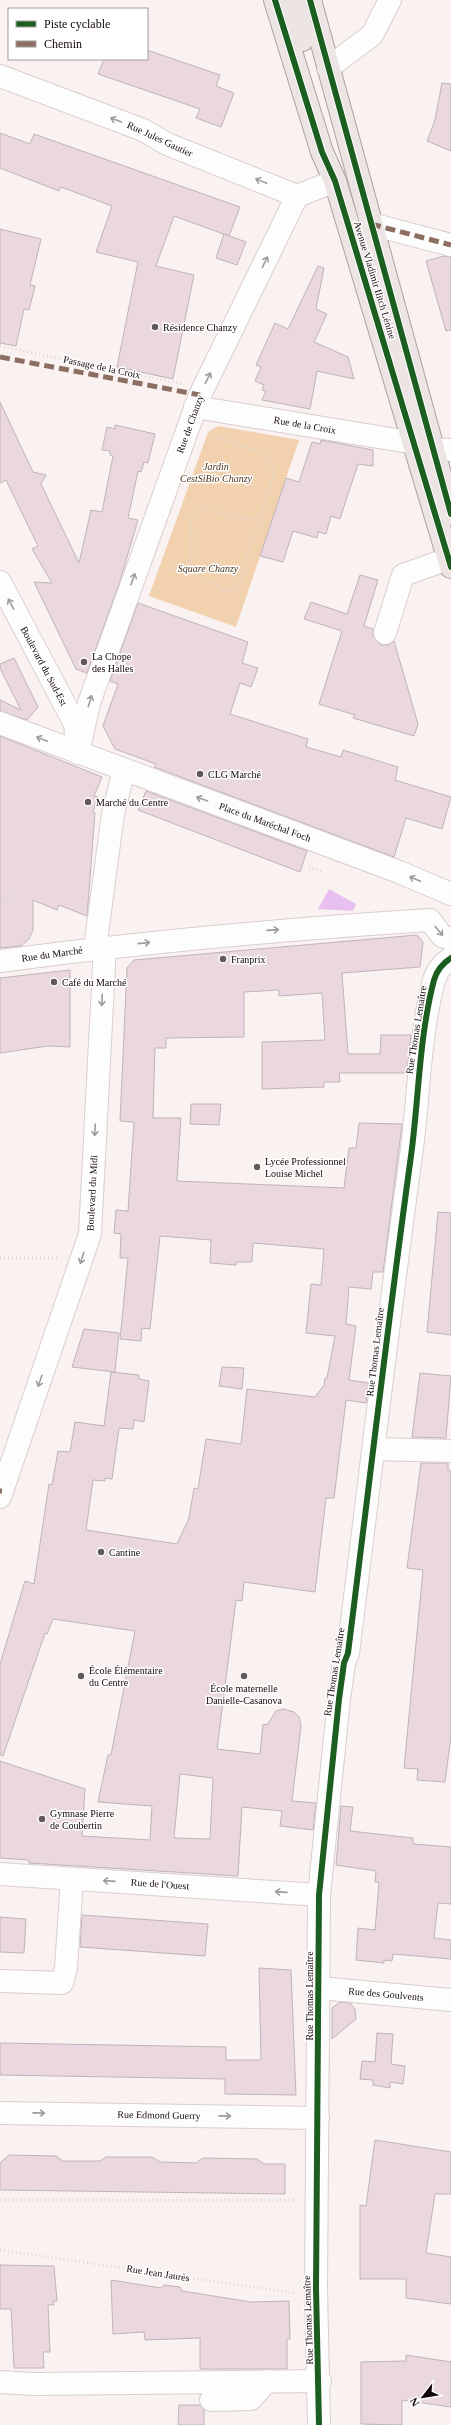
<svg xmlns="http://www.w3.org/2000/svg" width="451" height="2425" viewBox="0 0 451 2425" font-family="'Times New Roman',serif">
<rect width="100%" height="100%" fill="#faf1f1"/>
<polygon fill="#f1d1ae" points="218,426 299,440 236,627 149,596 208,432"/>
<polygon fill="#e8c0f0" points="329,889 356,904 353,911 318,909"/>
<g fill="#ead7df" stroke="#bfb4b8" fill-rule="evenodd">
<polygon points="147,50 220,75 216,86 234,93 221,127 196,118 200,109 98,74 104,59 147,59"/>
<polygon points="442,83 451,84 451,151 427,141 435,120"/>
<polygon points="0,133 30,144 34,134 240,207 229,236 174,216 156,266 194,275 173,379 117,367 138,262 96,252 112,206 61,187 59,191 0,168"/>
<polygon points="0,229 41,239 30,285 35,286 29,310 24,309 16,346 0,343"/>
<polygon points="224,234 246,242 237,265 216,258"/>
<polygon points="444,256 451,257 451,330 446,331 426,261"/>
<polygon points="318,266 324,268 316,309 327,314 314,342 348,357 354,379 317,371 310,409 262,400 266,391 262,390 264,385 255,381 261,367 256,365 275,323 288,329"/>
<polygon points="0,402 33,472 46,475 41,484 79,563 91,510 102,512 113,456 110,455 110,451 102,450 107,427 115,429 115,425 155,434 148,463 144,462 141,472 138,471 128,518 138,520 119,584 87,673 76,669 34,582 52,583 32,549 38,546 6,480 0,483"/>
<polygon points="321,440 373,450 373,466 358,464 340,519 331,516 326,534 318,532 317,538 293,531 283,562 260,556 286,478 299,482 312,442 320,444"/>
<polygon points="360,575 378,580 364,626 373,629 373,636 381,645 388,645 394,641 418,724 414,736 353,718 355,715 319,704 342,631 304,619 311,602 347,614"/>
<polygon points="138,603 248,642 242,663 258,668 251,687 240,683 230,714 308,739 306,747 341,757 343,750 398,767 395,780 451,797 442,829 406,818 394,857 154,767 156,764 115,749 103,726 118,684 110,681"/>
<polygon points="14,658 38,707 27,720 0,711 0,700 21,710 0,668 0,664"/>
<polygon points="0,736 102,777 94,796 98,797 93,812 95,813 87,916 59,905 57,910 33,900 33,930 29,939 21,946 0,948"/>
<polygon points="146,791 307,851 300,872 138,810"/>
<path d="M417,935L423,942L420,967L342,973L348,1054H380L381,1035H411L407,1073H339L340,1082H324V1087L262,1089V1042L325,1040L322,993L279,996V990L244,992V1037L166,1038V1048H155L153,1118H181L177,1181L344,1188L349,1148H356L359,1123L402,1124L383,1272H373L371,1289L349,1287L346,1324L356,1326L349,1380L369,1383L366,1403L346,1400L334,1498H326L315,1592L244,1582L242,1601L236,1600L217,1749L260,1754L263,1724L267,1725L276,1711L283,1709L294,1712L299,1717L301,1726L292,1801L316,1803L313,1830L280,1826L282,1811L242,1807L238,1876L29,1863V1860L0,1858V1761L85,1789L82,1836L150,1840L152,1806L98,1802L108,1755H111L135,1631L53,1619L47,1634L45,1633L3,1756L0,1755V1664L25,1581L34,1584L49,1484L52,1485L58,1451L70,1452L75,1422L104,1426L111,1372L139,1375V1379L149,1381L144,1422L134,1420L133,1429L119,1428L112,1479L105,1478V1481L93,1480L86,1530L177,1544L189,1518L194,1488L198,1489L206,1439L241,1444L247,1389L315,1397L324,1385L325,1378H327L335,1336L306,1333L311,1284L321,1285L324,1249L253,1243L252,1262H236V1265L210,1263L211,1240L160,1236L150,1329L142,1328L141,1341L120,1339L128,1258H120L121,1234L114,1233L116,1210L128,1211L134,1122L120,1121L127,968L134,960ZM180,1774L213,1778L210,1839L174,1838Z"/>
<polygon points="70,970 70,1047 48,1046 0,1053 0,978"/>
<polygon points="191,1104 221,1104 219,1125 190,1124"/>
<polygon points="438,1212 451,1213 451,1335 427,1332"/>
<polygon points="84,1329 119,1333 115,1372 72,1367"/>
<polygon points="222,1367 244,1368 242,1389 219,1386"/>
<polygon points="420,1373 451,1376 446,1438 412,1437"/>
<polygon points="421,1463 448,1463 448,1470 451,1471 451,1736 445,1782 417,1780 418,1769 404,1768 423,1570 407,1568"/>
<polygon points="341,1806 353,1807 350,1831 413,1838 413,1844 451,1847 451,1904 438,1903 434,1938 451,1940 451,1959 393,1954 392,1961 384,1960 384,1963 356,1960 358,1928 375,1930 379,1882 375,1882 376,1871 336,1865"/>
<polygon points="82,1915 208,1924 205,1956 80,1947"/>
<polygon points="0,1917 26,1919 24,1953 0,1952"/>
<polygon points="259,1968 291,1970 296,2095 225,2094 225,2079 0,2075 0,2043 226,2047 226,2060 261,2060"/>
<polygon points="340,2002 350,2003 355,2009 356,2019 332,2039 332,2008"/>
<polygon points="377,2033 393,2034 391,2064 405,2066 403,2084 390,2082 390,2088 373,2085 373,2080 360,2079 362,2061 375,2062"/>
<polygon points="375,2140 451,2152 451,2194 435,2194 426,2253 451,2257 451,2304 406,2298 406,2279 360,2279 360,2205 366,2206"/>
<polygon points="9,2155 56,2156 63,2161 100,2161 106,2157 152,2157 160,2162 196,2163 203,2158 257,2159 264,2164 285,2164 285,2194 0,2190 0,2163"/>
<polygon points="0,2265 54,2266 57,2301 53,2301 54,2305 48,2305 50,2352 43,2352 44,2368 14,2368 11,2309 0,2309"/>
<polygon points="111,2280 161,2288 164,2285 180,2287 182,2291 251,2302 289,2301 290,2339 287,2339 287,2369 200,2369 200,2338 145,2340 144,2332 113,2334"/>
<polygon points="406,2355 451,2362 451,2407 402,2400 402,2425 361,2424 361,2362 406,2361"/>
<polygon points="179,2405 200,2405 204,2410 204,2425 178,2425"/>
</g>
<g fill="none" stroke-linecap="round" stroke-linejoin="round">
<g stroke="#dacece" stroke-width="24">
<g id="minor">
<polyline points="328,68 372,35 390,0"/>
<polyline points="0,76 143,130 167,144 297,196"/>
<polyline points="297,196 335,181"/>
<polyline points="371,224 451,245"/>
<polyline points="195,407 415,443"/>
<polyline points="433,449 451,450"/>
<polyline points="0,582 75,724 77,744"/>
<polyline points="385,633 403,575 448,559"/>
<polyline points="0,723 399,872 451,894"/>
<polyline points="78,753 89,703 200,395 297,196"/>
<polyline points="95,948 113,814 124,770"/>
<path d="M0,961C143,942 286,929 430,920L442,936L451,939"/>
<polyline points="374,1449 451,1451"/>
<polyline points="0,1497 90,1234 105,947"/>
<polyline points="0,1874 319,1895"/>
<polyline points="0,1981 62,1983 66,1968 72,1879"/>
<polyline points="320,1988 451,2000"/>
<polyline points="0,2113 318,2118"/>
<polyline points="0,2382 32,2384 320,2381"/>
<polyline points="211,2400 251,2399 267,2381"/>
<path d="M319,2425L316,2288L319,1895L339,1699L344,1663L348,1653C369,1487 388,1321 411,1156C419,1097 419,1037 434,980C437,970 443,963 451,958"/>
</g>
</g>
<g stroke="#b0a09c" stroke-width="24">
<g id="major">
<polyline points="275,0 322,152 335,181 451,567"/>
<polyline points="292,0 302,40"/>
<polyline points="310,0 451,514"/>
</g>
</g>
<g stroke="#dbd8d8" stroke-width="2.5" stroke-dasharray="1 3" stroke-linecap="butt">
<polyline points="0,346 182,384"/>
<polyline points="168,568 188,570 226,590 234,589 239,584 275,472 266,454 215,436 212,433"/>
<polyline points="188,570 192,556 191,518 200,508 206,507 229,517 259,518"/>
<polyline points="309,867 322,872"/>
<polyline points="6,904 11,892"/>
<polyline points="0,1258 57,1258"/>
<polyline points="0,2200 295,2200"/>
<polyline points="0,2250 294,2293"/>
</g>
<use href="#minor" stroke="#fefdfd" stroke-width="22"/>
<use href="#major" stroke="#ede5e3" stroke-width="22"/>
<g stroke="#8d6e63" stroke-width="5" stroke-dasharray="10 5" stroke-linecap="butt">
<polyline points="371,224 451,245"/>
<polyline points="0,357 200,395"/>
<polyline points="0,1491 2,1491"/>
</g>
<g stroke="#fff" stroke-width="8">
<g id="cycleway">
<polyline points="275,0 322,152 335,181 451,567"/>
<polyline points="310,0 451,514"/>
<path d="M319,2425L316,2288L319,1895L339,1699L344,1663L348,1653C369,1487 388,1321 411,1156C419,1097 419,1037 434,980C437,970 443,963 451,958"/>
</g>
</g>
<use href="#cycleway" stroke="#1b5e20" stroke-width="6"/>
</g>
<defs><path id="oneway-shaft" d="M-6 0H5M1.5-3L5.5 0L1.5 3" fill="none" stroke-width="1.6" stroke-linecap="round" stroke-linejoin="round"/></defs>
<g stroke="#a09b9b">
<use href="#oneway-shaft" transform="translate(116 120) rotate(-160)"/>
<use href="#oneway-shaft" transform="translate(261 181) rotate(-158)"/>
<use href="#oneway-shaft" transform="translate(265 262) rotate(-64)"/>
<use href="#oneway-shaft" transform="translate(208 378) rotate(-64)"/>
<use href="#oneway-shaft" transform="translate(133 579) rotate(-70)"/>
<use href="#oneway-shaft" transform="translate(11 604) rotate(-118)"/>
<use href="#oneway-shaft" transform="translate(90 701) rotate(-73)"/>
<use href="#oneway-shaft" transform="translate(42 739) rotate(-159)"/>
<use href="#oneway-shaft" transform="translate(202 799) rotate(-160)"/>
<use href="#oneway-shaft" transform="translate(415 879) rotate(-157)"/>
<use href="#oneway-shaft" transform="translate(273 930) rotate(-4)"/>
<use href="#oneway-shaft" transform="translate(439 931) rotate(50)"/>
<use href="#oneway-shaft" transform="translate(144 943) rotate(-6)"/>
<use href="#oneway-shaft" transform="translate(102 1000) rotate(93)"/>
<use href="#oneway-shaft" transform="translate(95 1130) rotate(93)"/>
<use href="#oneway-shaft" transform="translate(82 1258) rotate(108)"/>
<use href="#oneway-shaft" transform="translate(40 1381) rotate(109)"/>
<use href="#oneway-shaft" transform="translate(109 1881) rotate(-176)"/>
<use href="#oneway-shaft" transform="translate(281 1892) rotate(-176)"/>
<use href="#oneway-shaft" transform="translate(39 2113) rotate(1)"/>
<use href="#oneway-shaft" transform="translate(225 2116) rotate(1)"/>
</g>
<g fill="#64595a" stroke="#fff" stroke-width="1.5">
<circle cx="155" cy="327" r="4"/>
<circle cx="84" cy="662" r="4"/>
<circle cx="200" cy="774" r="4"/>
<circle cx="88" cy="802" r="4"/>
<circle cx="223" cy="959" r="4"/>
<circle cx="54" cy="982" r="4"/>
<circle cx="257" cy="1167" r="4"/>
<circle cx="101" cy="1552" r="4"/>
<circle cx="81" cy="1676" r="4"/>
<circle cx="244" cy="1676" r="4"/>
<circle cx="42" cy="1819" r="4"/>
</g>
<g text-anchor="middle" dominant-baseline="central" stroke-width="3" stroke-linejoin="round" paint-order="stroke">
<g font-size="10" fill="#140708" stroke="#fff">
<text transform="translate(160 139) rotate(25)">Rue Jules Gautier</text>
<text transform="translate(375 280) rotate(73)">Avenue Vladimir Ilitch Lénine</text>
<text transform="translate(102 367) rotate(12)">Passage de la Croix</text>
<text transform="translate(190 424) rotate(-70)">Rue de Chanzy</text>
<text transform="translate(305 425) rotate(10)">Rue de la Croix</text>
<text transform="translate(44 666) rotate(62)">Boulevard du Sud-Est</text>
<text transform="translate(265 822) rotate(20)">Place du Maréchal Foch</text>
<text transform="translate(52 954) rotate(-8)">Rue du Marché</text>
<text transform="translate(416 1030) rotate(-81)">Rue Thomas Lemaître</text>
<text transform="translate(92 1193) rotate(-87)">Boulevard du Midi</text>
<text transform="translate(375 1352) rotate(-83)">Rue Thomas Lemaître</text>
<text transform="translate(334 1672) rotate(-81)">Rue Thomas Lemaître</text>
<text transform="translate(160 1884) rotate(4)">Rue de l'Ouest</text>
<text transform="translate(386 1994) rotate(5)">Rue des Goulvents</text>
<text transform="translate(309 1996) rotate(-90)">Rue Thomas Lemaître</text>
<text transform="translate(159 2115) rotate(1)">Rue Edmond Guerry</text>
<text transform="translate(158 2273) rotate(9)">Rue Jean Jaurès</text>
<text transform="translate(308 2320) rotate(-92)">Rue Thomas Lemaître</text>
</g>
<g font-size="10" fill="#140708" stroke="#fff" text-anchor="start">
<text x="163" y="327">Résidence Chanzy</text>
<text x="92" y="656">La Chope<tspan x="92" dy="12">des Halles</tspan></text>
<text x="208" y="774">CLG Marché</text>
<text x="96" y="802">Marché du Centre</text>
<text x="231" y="959">Franprix</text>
<text x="62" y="982">Café du Marché</text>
<text x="265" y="1161">Lycée Professionnel<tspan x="265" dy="12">Louise Michel</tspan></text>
<text x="109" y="1552">Cantine</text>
<text x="89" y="1670">École Élémentaire<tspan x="89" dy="12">du Centre</tspan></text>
<text x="244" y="1688" text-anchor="middle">École maternelle<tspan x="244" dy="12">Danielle-Casanova</tspan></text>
<text x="50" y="1813">Gymnase Pierre<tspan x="50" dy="12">de Coubertin</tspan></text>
</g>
<g font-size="10" font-style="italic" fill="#4c3517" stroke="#fff">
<text x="216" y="466">Jardin<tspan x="216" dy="12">CestSiBio Chanzy</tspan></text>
<text x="208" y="568">Square Chanzy</text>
</g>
</g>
<rect x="8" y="8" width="140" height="52" fill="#ffffff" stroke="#a19c9c"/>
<rect x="16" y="21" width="20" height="6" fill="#1b5e20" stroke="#a19c9c"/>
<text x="44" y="28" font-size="12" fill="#140708">Piste cyclable</text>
<rect x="16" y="41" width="20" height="6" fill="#8d6e63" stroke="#a19c9c"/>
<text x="44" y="48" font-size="12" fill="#140708">Chemin</text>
<g transform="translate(423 2397) rotate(239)" stroke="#ffffff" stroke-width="3" paint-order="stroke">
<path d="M0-3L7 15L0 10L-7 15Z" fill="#140708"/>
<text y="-6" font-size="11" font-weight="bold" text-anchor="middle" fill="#140708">N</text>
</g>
</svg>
